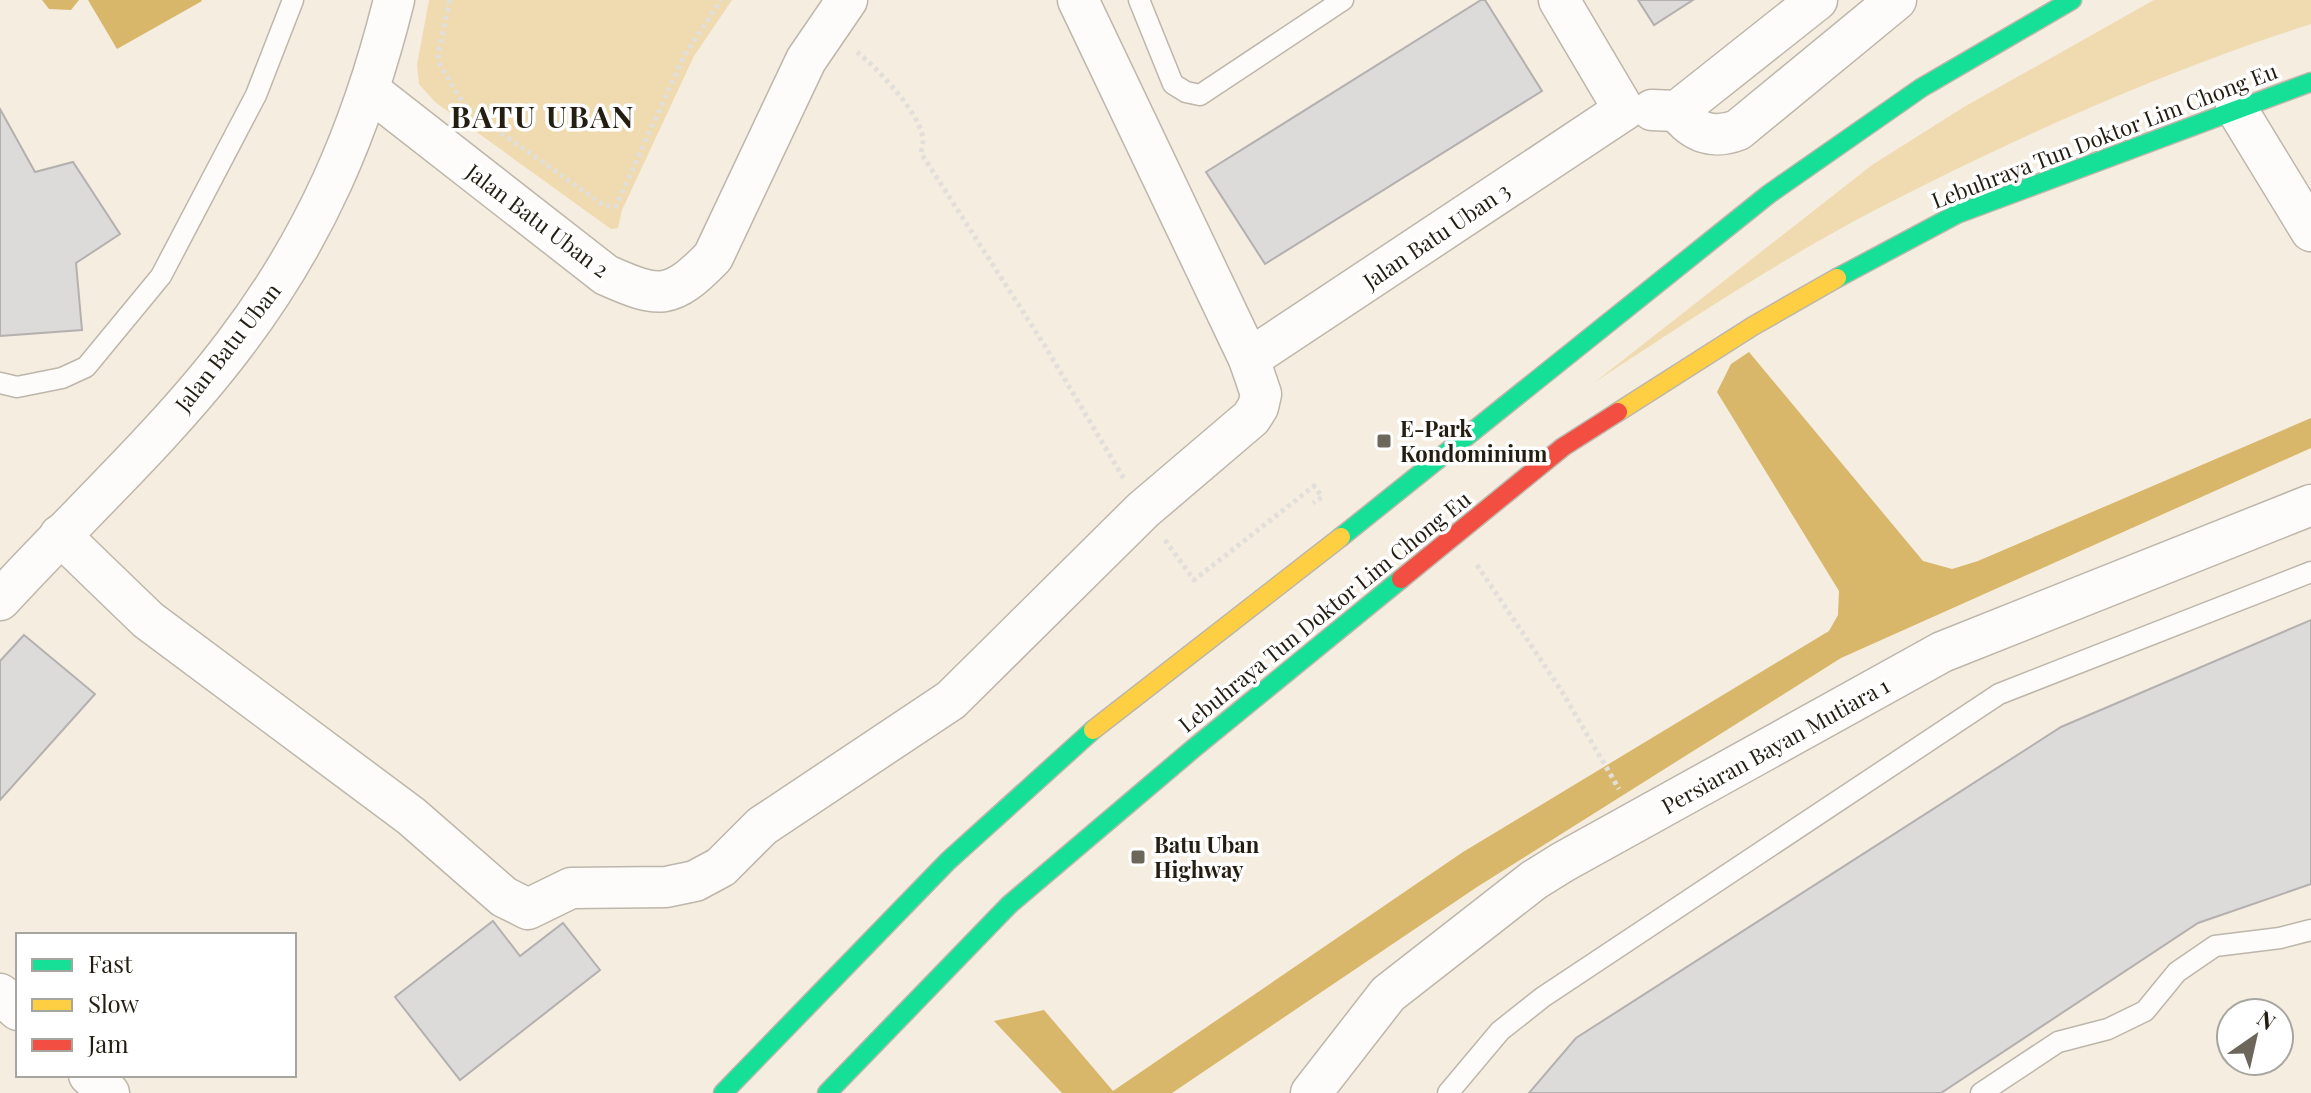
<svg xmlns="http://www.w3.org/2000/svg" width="2311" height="1093" viewBox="0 0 2311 1093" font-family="'Playfair Display',serif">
<rect width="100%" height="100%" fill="#f5eddf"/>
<g fill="#f0dab0">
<polygon points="429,0 732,0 694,56 622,210 618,228 611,229 435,102 419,84 417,65"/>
<path d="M2154,0H2311V24C2161,72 2015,138 1875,210C1778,261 1686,322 1595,382L1872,165L1964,107Z"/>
</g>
<g fill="#d8b66a">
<polygon points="42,0 79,0 71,10 49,9"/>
<polygon points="88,0 201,0 202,1 117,49"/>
<polygon points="1749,352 1923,561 1952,569 1978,561 2311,418 2311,448 1841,658 1477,887 1172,1093 1062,1093 994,1021 1044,1010 1113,1091 1463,852 1829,631 1838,615 1839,591 1717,392 1731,364"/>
</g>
<g fill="#dddada" stroke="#b4b0b0" stroke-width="2">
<polygon points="1481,0 1485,0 1542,91 1265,264 1206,172"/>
<polygon points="1638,0 1693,0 1654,25"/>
<polygon points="0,109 35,172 73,162 120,234 76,263 82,330 0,336"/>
<polygon points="2311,620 2311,884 2198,923 1941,1093 1529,1093 1576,1038 2061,727"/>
<polygon points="24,635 95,694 0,800 0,661"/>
<polygon points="493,921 520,956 563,923 600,970 460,1080 395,997"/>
</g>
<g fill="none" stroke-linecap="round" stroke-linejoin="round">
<g stroke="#bdb6aa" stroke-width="23">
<g id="lane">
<polyline points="1139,0 1173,84 1186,92 1200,95 1343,0"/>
<polyline points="0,383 17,387 62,378 86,367 161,276 256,95 293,0"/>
<polyline points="1448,1093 1500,1031 1543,997 1999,694 2311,572"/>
<polyline points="1981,1093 2058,1042 2108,1029 2145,1011 2177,972 2215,946 2280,938 2311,930"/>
</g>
</g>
<g stroke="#bdb6aa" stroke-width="43">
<g id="street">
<polyline points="1559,0 1624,110"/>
<path d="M369,90L606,275C660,299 671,300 713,257L806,60L847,0"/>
<polyline points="2236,108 2311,231"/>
<polyline points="1652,110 1677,111 1817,0"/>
<path d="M1677,111C1693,132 1712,140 1738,130L1896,0"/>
<polyline points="1249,359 1624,110"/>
<polyline points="60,535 148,620 411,816 504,897 528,909 571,888 666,887 695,881 721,867 762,826 951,700 1143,510 1251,418 1258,407 1261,394 1249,359 1078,0"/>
<path d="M0,600C77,516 166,435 234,345C315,239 362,129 394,0"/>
<polyline points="0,994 18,1010"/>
<polyline points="89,1075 109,1093"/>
<polyline points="1311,1093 1388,994 1534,880 1563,862 1942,652 2311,505"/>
</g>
</g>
<g stroke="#bdb6aa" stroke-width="21">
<g id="fast">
<polyline points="1837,278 1957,214 2311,82"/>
<polyline points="1341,537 1769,194 1921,88 2072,0"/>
<polyline points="723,1093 948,861 1093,730"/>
<polyline points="827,1093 1009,905 1194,748 1401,579"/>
</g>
</g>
<g stroke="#bdb6aa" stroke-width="21">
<g id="slow">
<polyline points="1618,412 1753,326 1837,278"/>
<polyline points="1093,730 1341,537"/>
</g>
</g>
<g stroke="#bdb6aa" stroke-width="21">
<polyline id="jam" points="1401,579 1563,447 1618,412"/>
</g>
<g stroke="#e2dfdb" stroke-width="5" stroke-dasharray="4 4" stroke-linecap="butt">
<polyline points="450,0 438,55 440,65 467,109 605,206 616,206 684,56 721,0"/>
<path d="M857,52C877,68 916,109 922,134C924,141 922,147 921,153L1045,346L1124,479"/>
<polyline points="1165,540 1194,580 1314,486 1322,497 1313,503"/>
<polyline points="1477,565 1561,690 1619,789"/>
</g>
<use href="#lane" stroke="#fefcfa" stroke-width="20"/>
<use href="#street" stroke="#fefcfa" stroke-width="40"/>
<use href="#fast" stroke="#16e098" stroke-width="18"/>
<use href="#slow" stroke="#ffcf43" stroke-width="18"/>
<use href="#jam" stroke="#f24e42" stroke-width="18"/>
</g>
<g fill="#6d665a" stroke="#fff" stroke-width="3">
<rect x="1376" y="433" width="16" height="16" rx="4"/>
<rect x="1130" y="849" width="16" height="16" rx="4"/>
</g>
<g text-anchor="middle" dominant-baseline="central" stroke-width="7" stroke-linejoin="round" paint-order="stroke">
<g font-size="22" fill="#241e12" stroke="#fff">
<text transform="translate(2104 135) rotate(-21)">Lebuhraya Tun Doktor Lim Chong Eu</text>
<text transform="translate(538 220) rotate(37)">Jalan Batu Uban 2</text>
<text transform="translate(1436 235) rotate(-34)">Jalan Batu Uban 3</text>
<text transform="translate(227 347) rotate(-52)">Jalan Batu Uban</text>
<text transform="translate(1324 611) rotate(-39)">Lebuhraya Tun Doktor Lim Chong Eu</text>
<text transform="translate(1775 745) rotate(-29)">Persiaran Bayan Mutiara 1</text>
</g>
<g font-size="22" font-weight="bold" fill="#241e12" stroke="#fff" text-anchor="start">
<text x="1400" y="428">E-Park<tspan x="1400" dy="25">Kondominium</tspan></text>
<text x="1154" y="844">Batu Uban<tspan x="1154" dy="25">Highway</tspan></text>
</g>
<g font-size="30" font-weight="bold" letter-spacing="2" fill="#241e12" stroke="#fff">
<text x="543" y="116">BATU UBAN</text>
</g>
</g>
<rect x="16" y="933" width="280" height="144" fill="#ffffff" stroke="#a7a5a0" stroke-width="2"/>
<rect x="32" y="959" width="40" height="12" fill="#16e098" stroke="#a7a5a0" stroke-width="2"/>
<text x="88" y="973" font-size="24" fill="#241e12">Fast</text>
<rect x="32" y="999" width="40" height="12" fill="#ffcf43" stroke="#a7a5a0" stroke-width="2"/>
<text x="88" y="1013" font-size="24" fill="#241e12">Slow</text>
<rect x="32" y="1039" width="40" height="12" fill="#f24e42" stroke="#a7a5a0" stroke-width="2"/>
<text x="88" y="1053" font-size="24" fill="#241e12">Jam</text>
<g transform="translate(2255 1037) rotate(34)"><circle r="38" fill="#ffffff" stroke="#a7a5a0" stroke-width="2"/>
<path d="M0-6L14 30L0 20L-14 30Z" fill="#6d665a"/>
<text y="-12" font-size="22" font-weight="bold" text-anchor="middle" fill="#241e12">N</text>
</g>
</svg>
